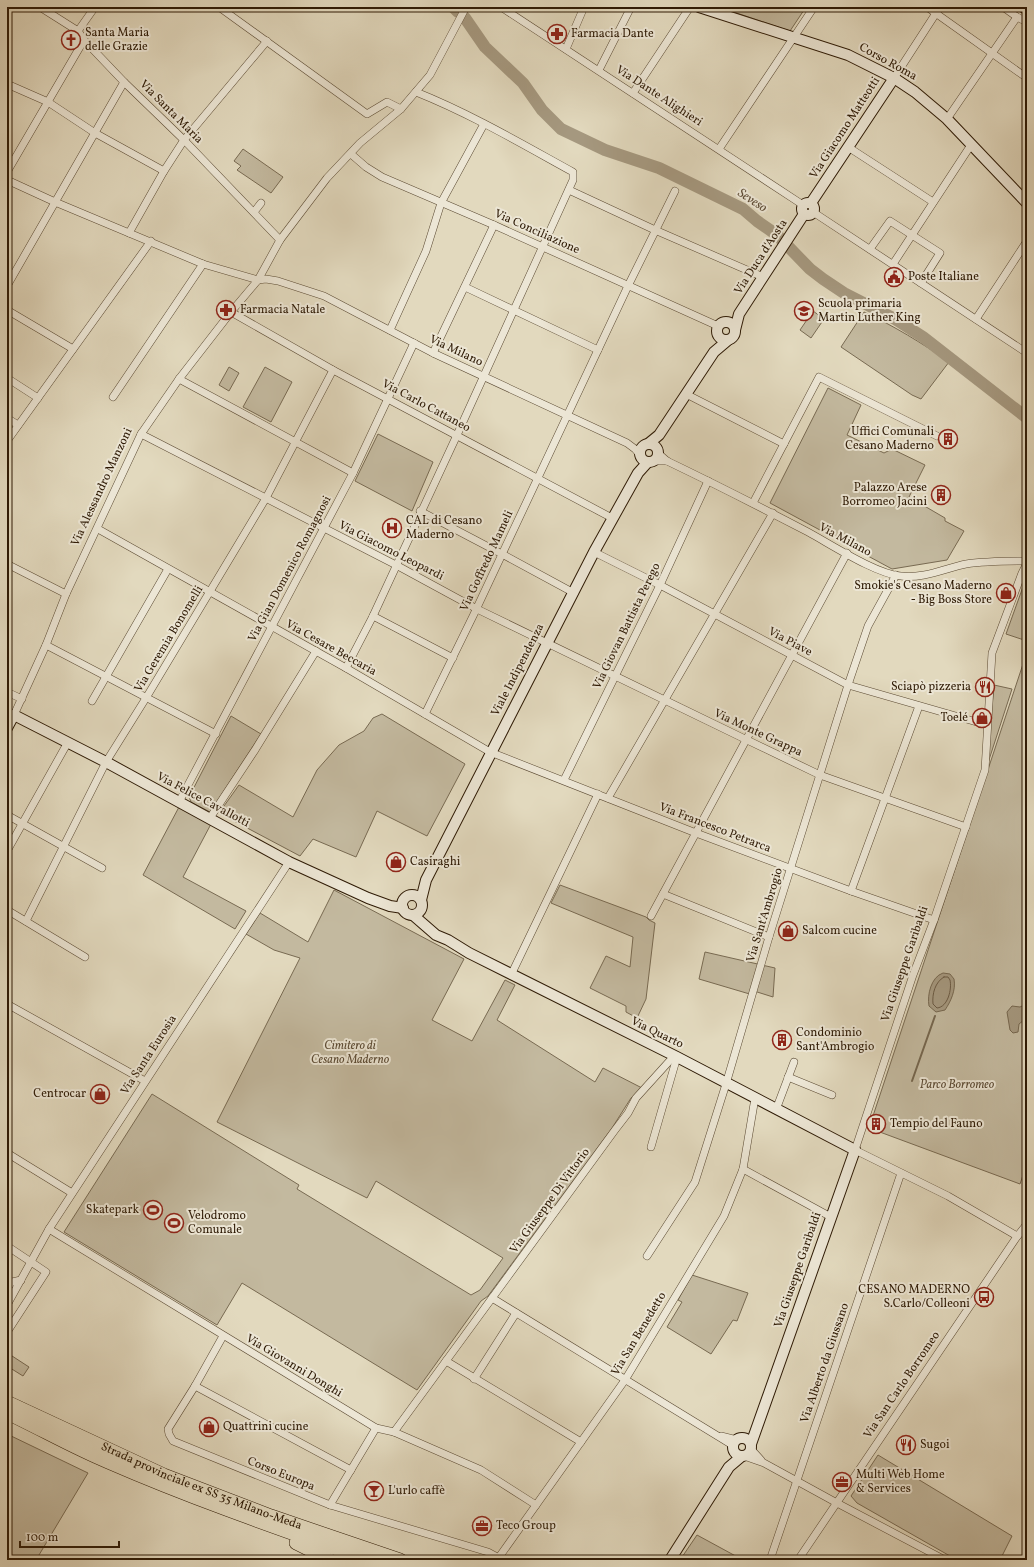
<svg xmlns="http://www.w3.org/2000/svg" width="1034" height="1567" viewBox="0 0 1034 1567" font-family="Vollkorn,serif">
<rect width="100%" height="100%" fill="#e2d9be"/>
<filter id="stains"><feTurbulence type="fractalNoise" baseFrequency=".005" numOctaves="4"/><feColorMatrix values="0 0 0 0 .2 0 0 0 0 .09 0 0 0 0 .02 0 0 0 .5 -.17"/></filter>
<radialGradient id="worn" r=".72"><stop offset=".6" stop-color="#630" stop-opacity="0"/><stop offset="1" stop-color="#630" stop-opacity=".3"/></radialGradient>
<g fill="#c3b99f" stroke="#786a52">
<polygon points="719,7 806,7 790,31"/>
<polygon points="243,149 283,177 271,193 237,170 241,166 234,161"/>
<polygon points="813,311 824,319 811,338 800,330"/>
<path d="M864,312C894,326 922,343 949,362L921,399L912,395L841,347Z"/>
<polygon points="229,367 239,373 229,391 219,385"/>
<polygon points="265,367 292,382 271,422 243,407"/>
<polygon points="828,388 861,405 847,435 884,453 892,449 925,465 909,497 945,518 945,521 964,531 947,560 892,569 770,503"/>
<polygon points="378,434 433,462 412,511 355,481"/>
<polygon points="1024,584 1027,585 1027,641 1006,634"/>
<polygon points="1027,652 1027,1163 1020,1184 869,1128"/>
<polygon points="994,685 1012,689 986,769"/>
<polygon points="382,714 465,764 427,836 377,811 356,857 313,839 300,856 219,813 239,785 293,817 317,770 339,745 364,731 373,718"/>
<polygon points="231,716 261,734 210,812 191,802 189,797"/>
<polygon points="179,807 211,824 183,877 246,911 235,929 143,875"/>
<polygon points="560,885 646,917 649,920 655,923 646,999 637,1018 626,1012 626,1006 590,988 606,956 630,967 633,937 551,903"/>
<polygon points="334,890 464,959 432,1020 472,1041 505,980 515,985 497,1020 595,1082 603,1068 642,1088 631,1098 612,1128 488,1296 481,1301 417,1390 242,1283 217,1325 64,1232 152,1094 299,1185 297,1189 471,1295 480,1290 503,1258 376,1181 367,1198 217,1122 300,958 274,950 246,934 260,913 308,942"/>
<polygon points="705,952 775,968 773,997 754,991 753,995 699,979"/>
<polygon points="692,1275 748,1293 737,1321 733,1320 711,1354 667,1327 682,1302 678,1300"/>
<polygon points="9,1354 29,1367 23,1376 7,1366 7,1357"/>
<polygon points="7,1434 88,1473 36,1560 7,1560"/>
<polygon points="878,1455 1012,1536 1000,1560 957,1560 857,1503 851,1496"/>
<polygon points="697,1535 743,1560 680,1560"/>
</g>
<g fill="#a5987f" stroke="#75664e">
<path d="M943,973L950,974L954,979C956,990 951,1001 945,1010L936,1012L929,1006C927,995 931,977 943,973Z"/>
<polygon points="1024,1005 1027,1006 1027,1013 1024,1015 1024,1020 1019,1024 1018,1032 1013,1033 1010,1030 1007,1012 1012,1006 1020,1007"/>
</g>
<g fill="none" stroke-linecap="round" stroke-linejoin="round">
<path stroke="#6a5942" stroke-width="1" d="M944,977H948L950,980C952,989 948,1007 937,1008L933,1004C932,994 935,982 944,977Z"/>
<polyline stroke="#75664e" stroke-width="2" points="912,1081 935,1016"/>
<g stroke="#a5987f" stroke-width="12">
<polyline points="453,7 458,12"/>
<polyline points="465,18 485,47 523,83 542,110 561,129 605,150 659,168 743,209 757,221 777,235 810,269 823,279 844,293 895,319 923,337 1027,418"/>
</g>
<g stroke="#5b4a33" stroke-width="8">
<g id="street">
<polyline points="40,7 78,31 84,40 124,82 184,140 280,240"/>
<polyline points="219,7 367,114 387,102 401,109"/>
<polyline points="501,7 803,205"/>
<polyline points="927,7 1027,78"/>
<polyline points="1003,7 1017,17 1027,22"/>
<polyline points="78,31 95,7"/>
<polyline points="566,49 584,7"/>
<polyline points="599,70 631,7"/>
<polyline points="894,78 940,7"/>
<polyline points="7,84 48,102 95,133 164,171"/>
<polyline points="633,93 690,7"/>
<polyline points="947,119 1017,17"/>
<polyline points="848,147 933,202"/>
<polyline points="719,149 814,7"/>
<polyline points="351,154 366,167 382,177 494,225 718,326"/>
<polyline points="7,172 84,40"/>
<polyline points="7,180 55,202 203,264 258,280 266,279 278,281 324,296 433,353 627,443 635,449 640,455"/>
<polyline points="569,190 655,230 763,277"/>
<polyline points="254,212 261,203"/>
<polyline points="813,212 1027,353"/>
<polyline points="129,233 164,171 184,140 267,41"/>
<polyline points="870,249 890,221 940,253 921,283"/>
<polyline points="893,264 971,145"/>
<polyline points="7,286 124,82"/>
<polyline points="465,287 598,350"/>
<polyline points="7,310 73,349"/>
<polyline points="231,312 333,370 612,518"/>
<polyline points="976,319 1027,241"/>
<polyline points="390,330 426,251 441,203 484,124"/>
<polyline points="433,353 494,225"/>
<polyline points="7,378 38,398"/>
<polyline points="179,379 353,473"/>
<polyline points="686,394 784,444"/>
<polyline points="113,397 203,264"/>
<polyline points="7,418 18,425"/>
<polyline points="141,434 396,565 477,609 745,739 820,775 966,827"/>
<polyline points="7,441 151,241"/>
<path d="M658,453L667,461C715,484 762,508 808,532C832,545 876,574 901,576C923,579 946,568 966,564C986,561 1007,561 1027,561"/>
<polyline points="654,461 667,461"/>
<polyline points="753,503 819,377 937,436"/>
<polyline points="420,511 502,554 574,593"/>
<polyline points="98,529 346,668 490,752 696,833 851,891 934,920"/>
<polyline points="594,552 660,585 848,685 987,725"/>
<polyline points="7,564 66,594"/>
<polyline points="373,616 453,658"/>
<polyline points="46,645 216,734"/>
<path d="M346,668L373,616L457,435L573,180V172C522,144 471,114 416,92"/>
<polyline points="7,692 22,699"/>
<polyline points="92,701 168,569"/>
<polyline points="425,714 474,614 628,286 675,191"/>
<polyline points="14,715 46,645 66,594 141,434 179,379 231,312 258,280 280,240 327,178 360,143 401,109 430,75 466,7"/>
<polyline points="564,780 660,585 708,481"/>
<polyline points="608,798 773,513"/>
<polyline points="179,802 353,473 414,343"/>
<polyline points="7,815 102,868"/>
<polyline points="210,818 255,750 316,651"/>
<polyline points="7,851 68,742"/>
<polyline points="851,891 919,706"/>
<polyline points="663,894 769,937"/>
<polyline points="7,910 85,957"/>
<polyline points="651,916 847,553"/>
<polyline points="26,921 106,762 146,698 266,498 333,370"/>
<polyline points="511,975 598,794"/>
<polyline points="7,1004 145,1081"/>
<polyline points="788,1077 832,1095"/>
<polyline points="777,1107 794,1062"/>
<polyline points="651,1147 677,1057"/>
<polyline points="7,1153 72,1193"/>
<polyline points="743,1169 831,1217"/>
<polyline points="49,1229 376,1428 394,1432 481,1470 536,1505"/>
<polyline points="1017,1236 948,1196 855,1150 913,975 934,920 985,770 992,653 1022,573 1027,563"/>
<polyline points="7,1246 46,1272 9,1329"/>
<polyline points="647,1256 695,1182 726,1084 769,937 848,685 868,626 896,575"/>
<polyline points="7,1288 12,1282 21,1280"/>
<polyline points="492,1298 734,1446"/>
<polyline points="7,1305 49,1229 289,862"/>
<polyline points="223,1336 195,1386 168,1429 169,1434 173,1441 330,1505 488,1552 499,1558"/>
<polyline points="446,1361 581,1442"/>
<polyline points="474,1379 516,1313"/>
<polyline points="195,1386 351,1470"/>
<polyline points="394,1432 615,1130 628,1113 636,1098 674,1056"/>
<polyline points="721,1436 737,1440"/>
<polyline points="751,1449 761,1460"/>
<polyline points="744,1456 764,1463 837,1503 945,1560"/>
<polyline points="330,1505 376,1428"/>
<polyline points="497,1560 625,1380 724,1216 743,1169 755,1098"/>
<polyline points="770,1560 901,1173"/>
<polyline points="798,1560 1016,1238 1027,1224"/>
</g>
</g>
<g stroke="#2e1a05" stroke-width="12">
<g id="secondary">
<polyline points="699,7 848,55 894,78 915,92 947,119 1027,203"/>
<circle cx="808" cy="209" r="6"/>
<polyline points="811,203 894,78"/>
<circle cx="726" cy="331" r="9"/>
<polyline points="735,330 739,314 804,214"/>
<circle cx="649" cy="453" r="9"/>
<polyline points="648,444 659,435 714,352 727,341"/>
<polyline points="7,728 14,715 106,762 289,862 368,898 390,906 403,908"/>
<circle cx="412" cy="905" r="10"/>
<polyline points="421,900 426,880 594,552 638,473 647,463"/>
<polyline points="413,915 436,935 448,940 469,953 677,1057 855,1150 751,1444"/>
<circle cx="742" cy="1447" r="9"/>
<polyline points="670,1560 729,1467 742,1456"/>
</g>
</g>
<g stroke="#2e1a05" stroke-width="14">
<g id="highway">
<path id="s1" d="M7,1402L164,1475L271,1516L400,1560"/>
<path d="M7,1413C41,1429 74,1448 108,1462C193,1499 280,1529 368,1560"/>
<polyline points="296,1543 330,1560"/>
</g>
</g>
<use href="#street" stroke="#ece6d5" stroke-width="7"/>
<use href="#secondary" stroke="#ece6d5" stroke-width="10"/>
<use href="#highway" stroke="#e2d9be" stroke-width="13"/>
<g stroke="#2e1a05" stroke-width="3.5">
<polyline id="rail" points="1016,7 1027,15"/>
</g>
<use href="#rail" stroke="#ece6d5" stroke-width="2" stroke-dasharray="6" stroke-linecap="butt"/>
</g>
<defs>
<g id="pharmacy-ring" transform="scale(1)"><circle r="9.5" fill="#ece6d5" stroke="#8f2418" stroke-width="1.5"/><path d="M-2-6h4v4h4v4h-4v4h-4v-4h-4v-4h4Z" fill="#8f2418"/></g>
<g id="church-ring" transform="scale(1)"><circle r="9.5" fill="#ece6d5" stroke="#8f2418" stroke-width="1.5"/><path d="M-1.2-6h2.4v3.5h3.3v2.4h-3.3V6h-2.4V-.1h-3.3v-2.4h3.3Z" fill="#8f2418"/></g>
<g id="civic-ring" transform="scale(1)"><circle r="9.5" fill="#ece6d5" stroke="#8f2418" stroke-width="1.5"/><path d="M-.6-6.5H3V-4.5H.6V-3L4-1V1h2V6H-6V1h2V-1L-.6-3ZM-1.2 2.5V6h2.4V2.5Z" fill="#8f2418"/></g>
<g id="school-ring" transform="scale(1)"><circle r="9.5" fill="#ece6d5" stroke="#8f2418" stroke-width="1.5"/><path d="M0-5L7-2L0 1L-7-2ZM-4 1L0 2.5L4 1V4Q0 6-4 4Z" fill="#8f2418"/></g>
<g id="building-ring" transform="scale(1)"><circle r="9.5" fill="#ece6d5" stroke="#8f2418" stroke-width="1.5"/><path d="M-4-6H4V6H1V3H-1V6H-4ZM-2.5-4.3h1.7v1.8h-1.7ZM.8-4.3h1.7v1.8H.8ZM-2.5-1h1.7V.8h-1.7ZM.8-1h1.7V.8H.8Z" fill="#8f2418"/></g>
<g id="hospital-ring" transform="scale(1)"><circle r="9.5" fill="#ece6d5" stroke="#8f2418" stroke-width="1.5"/><path d="M-5-5h3v3.5h4V-5h3V5h-3V1.5h-4V5h-3Z" fill="#8f2418"/></g>
<g id="shop-ring" transform="scale(1)"><circle r="9.5" fill="#ece6d5" stroke="#8f2418" stroke-width="1.5"/><path d="M-5-2.5h2.3a2.7 3.5 0 0 1 5.4 0H5L5.5 6h-11ZM-1.5-2.5h3a1.5 2.3 0 0 0-3 0Z" fill="#8f2418"/></g>
<g id="restaurant-ring" transform="scale(1)"><circle r="9.5" fill="#ece6d5" stroke="#8f2418" stroke-width="1.5"/><path d="M-5-6h1v4h1v-4h1v4h1v-4h1v5L-1.5 .5V6h-2V.5L-5-1ZM5-6V6H3V1.5H1.5Q1.5-4 5-6Z" fill="#8f2418"/></g>
<g id="stadium-ring" transform="scale(1)"><circle r="9.5" fill="#ece6d5" stroke="#8f2418" stroke-width="1.5"/><path d="M0-5a6.5 5 0 1 0 0 10a6.5 5 0 1 0 0-10ZM-3.5-1.8h7v3.6h-7Z" fill="#8f2418"/></g>
<g id="bus-ring" transform="scale(1)"><circle r="9.5" fill="#ece6d5" stroke="#8f2418" stroke-width="1.5"/><path d="M-5-6H5V4H4V6H2V4H-2V6H-4V4H-5ZM-3.5-4V0h7V-4ZM-3.5 1.2v1.5H-2V1.2ZM2 1.2v1.5H3.5V1.2Z" fill="#8f2418"/></g>
<g id="office-ring" transform="scale(1)"><circle r="9.5" fill="#ece6d5" stroke="#8f2418" stroke-width="1.5"/><path d="M-6-3h4V-5.5h4V-3h4V5H-6ZM-1-4.5V-3h2v-1.5ZM-6 0V1H6V0Z" fill="#8f2418"/></g>
<g id="bar-ring" transform="scale(1)"><circle r="9.5" fill="#ece6d5" stroke="#8f2418" stroke-width="1.5"/><path d="M-6-5H6L.8 .8V4.5H3.5V6h-7V4.5H-.8V.8Z" fill="#8f2418"/></g>
</defs>
<g fill-rule="evenodd">
<use href="#pharmacy-ring" x="557" y="34"/>
<use href="#church-ring" x="71" y="40"/>
<use href="#civic-ring" x="894" y="277"/>
<use href="#pharmacy-ring" x="226" y="310"/>
<use href="#school-ring" x="804" y="311"/>
<use href="#building-ring" x="948" y="439"/>
<use href="#building-ring" x="941" y="495"/>
<use href="#hospital-ring" x="392" y="528"/>
<use href="#shop-ring" x="1006" y="593"/>
<use href="#restaurant-ring" x="985" y="687"/>
<use href="#shop-ring" x="982" y="718"/>
<use href="#shop-ring" x="396" y="862"/>
<use href="#shop-ring" x="788" y="931"/>
<use href="#building-ring" x="782" y="1040"/>
<use href="#shop-ring" x="100" y="1094"/>
<use href="#building-ring" x="876" y="1124"/>
<use href="#stadium-ring" x="153" y="1210"/>
<use href="#stadium-ring" x="174" y="1223"/>
<use href="#bus-ring" x="984" y="1297"/>
<use href="#shop-ring" x="209" y="1427"/>
<use href="#restaurant-ring" x="906" y="1445"/>
<use href="#office-ring" x="842" y="1482"/>
<use href="#bar-ring" x="374" y="1491"/>
<use href="#office-ring" x="482" y="1526"/>
</g>
<g text-anchor="middle" dominant-baseline="central" stroke-width="4" stroke-linejoin="round" paint-order="stroke">
<g font-size="12" fill="#2e1a05" stroke="#ece6d5" text-anchor="start">
<text x="85" y="33">Santa Maria<tspan x="85" dy="14">delle Grazie</tspan></text>
<text x="571" y="34">Farmacia Dante</text>
<text x="908" y="277">Poste Italiane</text>
<text x="818" y="304">Scuola primaria<tspan x="818" dy="14">Martin Luther King</tspan></text>
<text x="240" y="310">Farmacia Natale</text>
<text x="934" y="432" text-anchor="end">Uffici Comunali<tspan x="934" dy="14">Cesano Maderno</tspan></text>
<text x="927" y="488" text-anchor="end">Palazzo Arese<tspan x="927" dy="14">Borromeo Jacini</tspan></text>
<text x="406" y="521">CAL di Cesano<tspan x="406" dy="14">Maderno</tspan></text>
<text x="992" y="586" text-anchor="end">Smokie's Cesano Maderno<tspan x="992" dy="14">- Big Boss Store</tspan></text>
<text x="971" y="687" text-anchor="end">Sciapò pizzeria</text>
<text x="968" y="718" text-anchor="end">Toelé</text>
<text x="410" y="862">Casiraghi</text>
<text x="802" y="931">Salcom cucine</text>
<text x="796" y="1033">Condominio<tspan x="796" dy="14">Sant'Ambrogio</tspan></text>
<text x="86" y="1094" text-anchor="end">Centrocar</text>
<text x="890" y="1124">Tempio del Fauno</text>
<text x="139" y="1210" text-anchor="end">Skatepark</text>
<text x="188" y="1216">Velodromo<tspan x="188" dy="14">Comunale</tspan></text>
<text x="970" y="1290" text-anchor="end">CESANO MADERNO<tspan x="970" dy="14">S.Carlo/Colleoni</tspan></text>
<text x="223" y="1427">Quattrini cucine</text>
<text x="920" y="1445">Sugoi</text>
<text x="856" y="1475">Multi Web Home<tspan x="856" dy="14">&amp; Services</tspan></text>
<text x="388" y="1491">L'urlo caffè</text>
<text x="496" y="1526">Teco Group</text>
</g>
<g font-size="12" fill="#2e1a05" stroke="#ece6d5">
<text transform="translate(888 62) rotate(29)">Corso Roma</text>
<text transform="translate(659 96) rotate(33)">Via Dante Alighieri</text>
<text transform="translate(171 112) rotate(45)">Via Santa Maria</text>
<text transform="translate(845 128) rotate(-57)">Via Giacomo Matteotti</text>
<text transform="translate(537 232) rotate(24)">Via Conciliazione</text>
<text transform="translate(761 257) rotate(-57)">Via Duca d'Aosta</text>
<text transform="translate(456 351) rotate(25)">Via Milano</text>
<text transform="translate(426 406) rotate(28)">Via Carlo Cattaneo</text>
<text transform="translate(102 487) rotate(-65)">Via Alessandro Manzoni</text>
<text transform="translate(845 540) rotate(28)">Via Milano</text>
<text transform="translate(391 551) rotate(27)">Via Giacomo Leopardi</text>
<text transform="translate(487 561) rotate(-65)">Via Goffredo Mameli</text>
<text transform="translate(290 569) rotate(-62)">Via Gian Domenico Romagnosi</text>
<text transform="translate(627 626) rotate(-64)">Via Giovan Battista Perego</text>
<text transform="translate(169 639) rotate(-59)">Via Geremia Bonomelli</text>
<text transform="translate(790 642) rotate(28)">Via Piave</text>
<text transform="translate(331 648) rotate(29)">Via Cesare Beccaria</text>
<text transform="translate(518 670) rotate(-63)">Viale Indipendenza</text>
<text transform="translate(758 733) rotate(25)">Via Monte Grappa</text>
<text transform="translate(203 800) rotate(28)">Via Felice Cavallotti</text>
<text transform="translate(715 828) rotate(21)">Via Francesco Petrarca</text>
<text transform="translate(765 915) rotate(-73)">Via Sant'Ambrogio</text>
<text transform="translate(905 964) rotate(-71)">Via Giuseppe Garibaldi</text>
<text transform="translate(657 1033) rotate(26)">Via Quarto</text>
<text transform="translate(149 1055) rotate(-57)">Via Santa Eurosia</text>
<text transform="translate(550 1201) rotate(-54)">Via Giuseppe Di Vittorio</text>
<text transform="translate(798 1270) rotate(-71)">Via Giuseppe Garibaldi</text>
<text transform="translate(639 1334) rotate(-59)">Via San Benedetto</text>
<text transform="translate(825 1363) rotate(-71)">Via Alberto da Giussano</text>
<text transform="translate(294 1366) rotate(31)">Via Giovanni Donghi</text>
<text transform="translate(902 1385) rotate(-56)">Via San Carlo Borromeo</text>
<text transform="translate(281 1474) rotate(22)">Corso Europa</text>
<text stroke="none"><textPath href="#s1" startOffset="212">Strada provinciale ex SS 35 Milano-Meda</textPath></text>
</g>
<g font-size="12" font-style="italic" fill="#5b4a33" stroke="#ece6d5">
<text x="350" y="1046">Cimitero di<tspan x="350" dy="14">Cesano Maderno</tspan></text>
<text x="957" y="1085">Parco Borromeo</text>
</g>
<g font-size="13" font-style="italic" fill="#5e4c36" stroke="#ece6d5">
<text transform="translate(752 201) rotate(33)">Seveso</text>
</g>
</g>
<rect width="1034" height="1567" fill="none" stroke="#e2d9be" stroke-width="24"/>
<rect x="8" y="8" width="1018" height="1551" fill="none" stroke="#2e1a05" stroke-width="2"/>
<rect x="12" y="12" width="1010" height="1543" fill="none" stroke="#2e1a05"/>
<path d="M20 1541v6h99v-6" fill="none" stroke="#2e1a05" stroke-width="2"/>
<text x="26" y="1541" font-size="12" fill="#2e1a05" stroke="#ece6d5" stroke-width="3" paint-order="stroke">100 m</text>
<rect width="100%" height="100%" filter="url(#stains)"/>
<rect width="100%" height="100%" fill="url(#worn)"/>
</svg>
